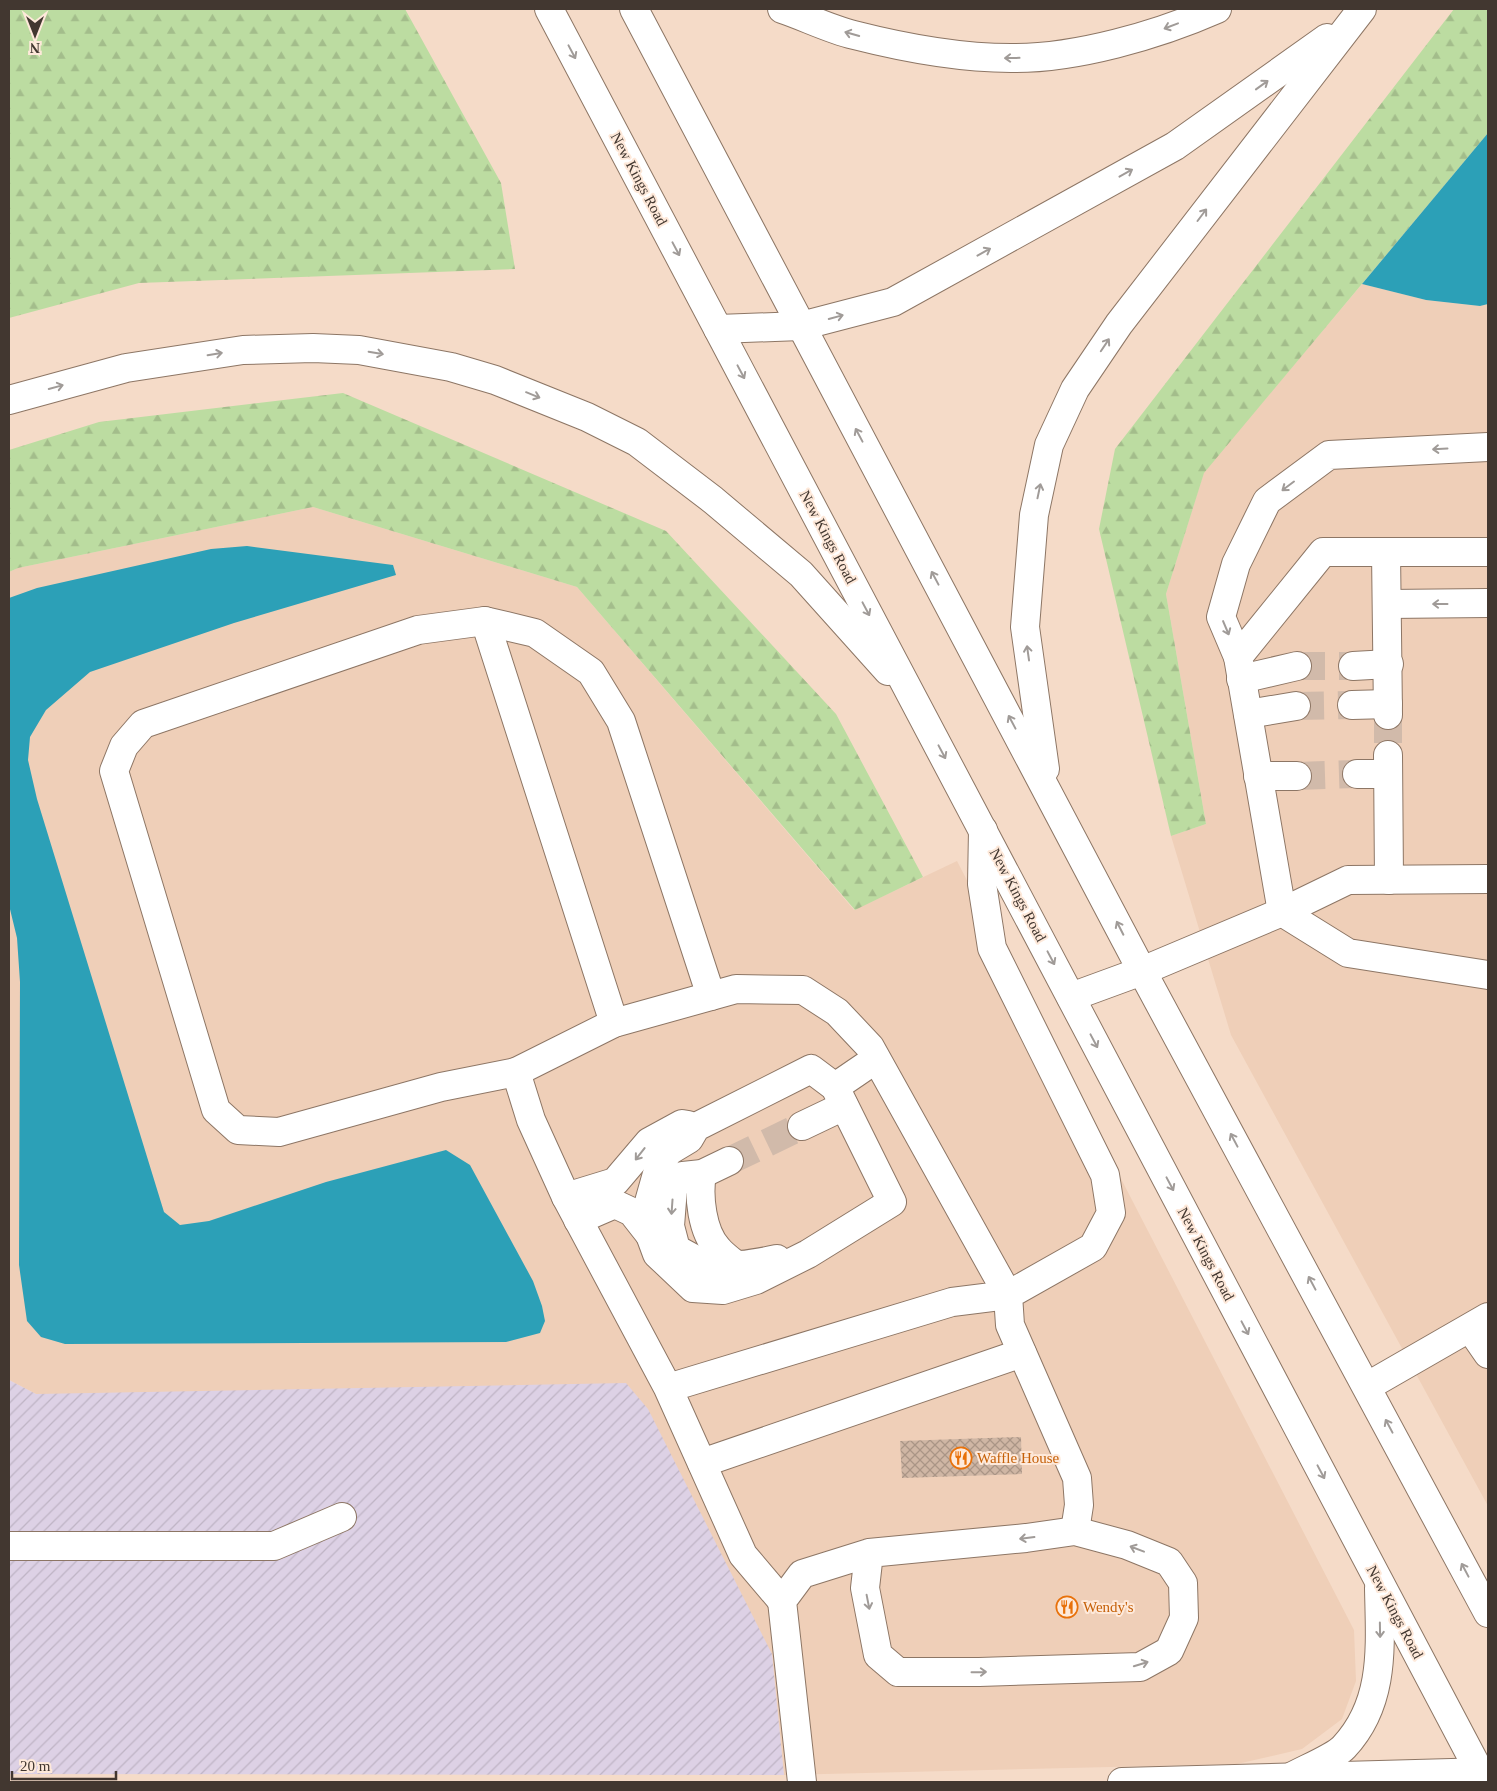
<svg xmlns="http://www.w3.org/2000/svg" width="1497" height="1791" viewBox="0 0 1497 1791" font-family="'Times New Roman',serif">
<defs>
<pattern id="industrial-furrows" width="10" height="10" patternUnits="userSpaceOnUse" patternTransform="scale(1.25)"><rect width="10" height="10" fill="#ddd1e5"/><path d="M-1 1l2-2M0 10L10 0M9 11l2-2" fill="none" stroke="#bfb4c5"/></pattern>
<pattern id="forest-firs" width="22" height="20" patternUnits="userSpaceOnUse" patternTransform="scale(1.25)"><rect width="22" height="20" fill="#bcdca1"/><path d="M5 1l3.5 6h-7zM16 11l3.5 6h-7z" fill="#a3bd8b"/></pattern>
<pattern id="building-cross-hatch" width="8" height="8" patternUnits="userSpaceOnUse" patternTransform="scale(1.25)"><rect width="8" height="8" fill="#cfb6a4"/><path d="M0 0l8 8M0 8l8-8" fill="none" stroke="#aa9586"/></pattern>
</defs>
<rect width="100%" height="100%" fill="#f5dbc8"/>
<g fill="#efcfb8">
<polygon points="1362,284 1426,300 1480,306 1488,304 1488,1506 1231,1035 1171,836 1206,824 1166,594 1204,472"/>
<polygon points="313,507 577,587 854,910 957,861 1354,1630 1356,1681 1342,1719 1302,1749 1237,1764 784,1775 772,1654 36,1394 9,1380 9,572 18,568"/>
</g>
<polygon fill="url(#industrial-furrows)" points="9,1380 36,1394 626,1383 648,1409 772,1654 784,1775 9,1774"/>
<g fill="url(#forest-firs)">
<polygon points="9,9 405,9 501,183 515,269 139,283 9,318"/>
<polygon points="1454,9 1488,9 1488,133 1204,473 1166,594 1206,824 1171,836 1099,529 1115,449"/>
<polygon points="343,393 666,531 836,714 923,877 855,910 577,587 313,507 18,568 9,572 9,450 99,422"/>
</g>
<g fill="#2ca0b7">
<polygon points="1488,133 1488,304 1480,306 1426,300 1362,284"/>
<polygon points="247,546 393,565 396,575 234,623 90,672 46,710 30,737 28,760 37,799 164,1212 180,1225 209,1221 326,1182 446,1150 470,1165 533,1281 542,1306 545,1321 540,1333 506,1342 65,1344 41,1337 27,1321 19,1265 20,982 17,938 9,905 9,598 37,588 211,549"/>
</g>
<polygon fill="url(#building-cross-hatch)" points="1021,1437 1022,1474 902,1478 900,1441"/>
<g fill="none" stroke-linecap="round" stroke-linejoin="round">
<g stroke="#d1baaa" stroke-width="28" stroke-dasharray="28 14" stroke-linecap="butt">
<polyline points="1297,666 1353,666"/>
<polyline points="1296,706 1352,705"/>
<polyline points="1388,715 1388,755"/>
<polyline points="1297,776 1357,774"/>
<polyline points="729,1161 802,1126"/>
</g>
<g stroke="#8d7665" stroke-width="30">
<g id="minor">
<polyline points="1386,552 1388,715"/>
<polyline points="1488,552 1323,552 1238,657 1282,912 1348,953 1488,975"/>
<polyline points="1387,604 1488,603"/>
<polyline points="485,621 614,1023"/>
<polyline points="1238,657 1221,617 1236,564 1267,501 1329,455 1488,447"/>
<polyline points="1353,666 1389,664"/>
<polyline points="1241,679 1297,666"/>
<polyline points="1352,705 1388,704"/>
<polyline points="1248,714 1296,706"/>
<polyline points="1388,755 1389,880"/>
<polyline points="1357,774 1388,774"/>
<polyline points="1258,776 1297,776"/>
<polyline points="983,830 982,884 992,948 1105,1175 1111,1213 1093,1247 1008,1295 1010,1325 1077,1478 1079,1505 1075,1531"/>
<polyline points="1071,997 1142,971 1282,912 1348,880 1488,879"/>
<polygon points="811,1069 835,1087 892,1202 808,1254 756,1280 723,1290 693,1288 657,1254 650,1235 649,1202 660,1163 669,1151 689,1139 696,1127"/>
<polyline points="516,1072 441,1087 279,1132 238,1130 216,1110 114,771 124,746 143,724 418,630 485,621 535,633 591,672 621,721 711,996"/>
<polyline points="835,1087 876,1059"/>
<polyline points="802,1126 844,1106"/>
<path d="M729,1161L702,1174L683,1176L673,1188L670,1226L676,1249C684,1253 693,1259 702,1262C726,1269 754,1264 777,1259"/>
<path d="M702,1174C698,1196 702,1232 718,1249C723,1255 730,1260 736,1265"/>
<polyline points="566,1197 615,1182 649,1142 682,1124 688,1125"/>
<polyline points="578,1220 615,1204 632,1212 650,1235"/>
<polyline points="1470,1328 1488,1354"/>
<polyline points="1368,1386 1488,1317"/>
<polyline points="668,1388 952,1302 1008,1295 870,1047 837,1012 803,990 736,989 614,1023 516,1072 531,1120 566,1197 668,1388 743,1555 782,1601"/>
<polyline points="702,1463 1022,1353"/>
<polyline points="9,1546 274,1546 342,1517"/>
<polyline points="802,1782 782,1601 802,1574 869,1553 1026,1538 1075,1531 1127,1545 1169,1562 1183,1583 1184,1618 1169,1651 1140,1667 979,1672 898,1672 878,1655 865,1588 869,1553"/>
<polyline points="1122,1782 1488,1772"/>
</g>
</g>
<g stroke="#8d7665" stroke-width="30">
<g id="highway">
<polyline points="549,9 1485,1782"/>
<polyline points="634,9 1142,971 1488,1613"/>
<path d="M782,9C806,17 829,29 854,35C905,48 958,58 1011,58C1075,59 1158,35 1217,9"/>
<polyline points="718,329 801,326 893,302 1175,146 1327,38"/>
<polyline points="9,400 126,368 243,350 313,348 359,350 451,367 495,380 587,417 637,442 713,500 801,574 888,671"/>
<polyline points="1045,769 1025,627 1034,515 1049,445 1075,389 1119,324 1362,9"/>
<path d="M1291,1777C1303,1770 1335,1757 1344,1747C1386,1702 1380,1645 1379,1588"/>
</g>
</g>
<use href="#minor" stroke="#fff" stroke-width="28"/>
<use href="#highway" stroke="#fff" stroke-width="28"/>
</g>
<defs><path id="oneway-shaft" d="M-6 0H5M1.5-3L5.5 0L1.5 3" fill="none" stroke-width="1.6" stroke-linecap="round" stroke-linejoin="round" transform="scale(1.25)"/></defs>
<g stroke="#a09b98">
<use href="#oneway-shaft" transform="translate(1171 26) rotate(159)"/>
<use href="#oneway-shaft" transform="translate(852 34) rotate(-164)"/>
<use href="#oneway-shaft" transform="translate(572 52) rotate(62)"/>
<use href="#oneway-shaft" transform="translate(1012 58) rotate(179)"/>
<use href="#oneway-shaft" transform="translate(1262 85) rotate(-36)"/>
<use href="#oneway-shaft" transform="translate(1126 173) rotate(-29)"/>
<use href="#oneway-shaft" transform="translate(1202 215) rotate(-53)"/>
<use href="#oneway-shaft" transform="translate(676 249) rotate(62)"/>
<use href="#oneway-shaft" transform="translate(984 252) rotate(-29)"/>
<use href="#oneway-shaft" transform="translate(836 317) rotate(-15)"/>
<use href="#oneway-shaft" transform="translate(1105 345) rotate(-56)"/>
<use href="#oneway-shaft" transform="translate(376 353) rotate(10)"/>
<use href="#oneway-shaft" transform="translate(215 354) rotate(-9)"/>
<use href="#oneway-shaft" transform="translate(741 372) rotate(62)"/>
<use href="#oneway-shaft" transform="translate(56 387) rotate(-15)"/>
<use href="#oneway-shaft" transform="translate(533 395) rotate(22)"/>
<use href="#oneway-shaft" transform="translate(859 435) rotate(-118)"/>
<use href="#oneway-shaft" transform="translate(1440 449) rotate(177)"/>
<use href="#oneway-shaft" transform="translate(1288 486) rotate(143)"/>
<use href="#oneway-shaft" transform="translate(1039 491) rotate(-78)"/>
<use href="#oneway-shaft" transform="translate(935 578) rotate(-118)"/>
<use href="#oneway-shaft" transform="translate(1440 604) rotate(180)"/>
<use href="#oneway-shaft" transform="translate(866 609) rotate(62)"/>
<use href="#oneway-shaft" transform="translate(1226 628) rotate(67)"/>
<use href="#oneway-shaft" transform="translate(1028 653) rotate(-98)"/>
<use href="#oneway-shaft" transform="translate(1012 722) rotate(-118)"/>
<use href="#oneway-shaft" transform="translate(942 752) rotate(62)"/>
<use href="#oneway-shaft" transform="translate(1120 928) rotate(-117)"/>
<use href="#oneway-shaft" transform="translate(1051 958) rotate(62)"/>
<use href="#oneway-shaft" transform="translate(1094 1041) rotate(62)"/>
<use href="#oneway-shaft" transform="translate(1234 1140) rotate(-118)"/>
<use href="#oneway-shaft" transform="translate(640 1154) rotate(128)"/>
<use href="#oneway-shaft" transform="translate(1170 1184) rotate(62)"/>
<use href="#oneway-shaft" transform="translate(672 1207) rotate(94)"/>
<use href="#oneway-shaft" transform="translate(1312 1283) rotate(-118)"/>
<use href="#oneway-shaft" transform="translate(1245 1328) rotate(62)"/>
<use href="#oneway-shaft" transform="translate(1389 1426) rotate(-118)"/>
<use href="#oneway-shaft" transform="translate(1321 1472) rotate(62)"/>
<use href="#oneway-shaft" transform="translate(1027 1538) rotate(173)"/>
<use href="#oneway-shaft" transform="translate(1137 1549) rotate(-159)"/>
<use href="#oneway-shaft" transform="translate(1465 1570) rotate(-118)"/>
<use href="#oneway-shaft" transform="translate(868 1602) rotate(79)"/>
<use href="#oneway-shaft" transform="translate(1380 1630) rotate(89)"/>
<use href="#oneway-shaft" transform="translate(1141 1664) rotate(-17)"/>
<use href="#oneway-shaft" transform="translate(979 1672) rotate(-1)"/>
</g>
<defs>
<g id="restaurant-ring" transform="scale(1.125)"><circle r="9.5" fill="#fee9da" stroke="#e8710a" stroke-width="1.5"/><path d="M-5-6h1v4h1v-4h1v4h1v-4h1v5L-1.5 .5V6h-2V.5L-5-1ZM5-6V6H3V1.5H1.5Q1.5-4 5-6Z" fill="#e8710a"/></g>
</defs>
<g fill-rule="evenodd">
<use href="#restaurant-ring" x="961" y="1458"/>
<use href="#restaurant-ring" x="1067" y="1607"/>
</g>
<g text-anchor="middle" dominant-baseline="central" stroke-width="4" stroke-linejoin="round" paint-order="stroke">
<g font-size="15" fill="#423730" stroke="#fee9da">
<text transform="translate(639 179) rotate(62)">New Kings Road</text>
<text transform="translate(828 537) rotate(62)">New Kings Road</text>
<text transform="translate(1018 895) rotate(62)">New Kings Road</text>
<text transform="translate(1206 1254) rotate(62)">New Kings Road</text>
<text transform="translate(1395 1612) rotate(62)">New Kings Road</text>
</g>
<g font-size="15" fill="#c56008" stroke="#fee9da" text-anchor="start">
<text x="977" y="1458">Waffle House</text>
<text x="1083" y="1607">Wendy's</text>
</g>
</g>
<rect width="1497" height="1791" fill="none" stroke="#423730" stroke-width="20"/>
<g transform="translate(35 35) rotate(180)" stroke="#fee9da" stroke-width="4" paint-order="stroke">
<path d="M0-4L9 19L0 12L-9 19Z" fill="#423730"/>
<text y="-8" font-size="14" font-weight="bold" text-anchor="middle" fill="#423730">N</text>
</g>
<path d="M12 1771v8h104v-8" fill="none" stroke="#423730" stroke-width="2.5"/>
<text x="20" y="1771" font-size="15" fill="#423730" stroke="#fee9da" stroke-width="4" paint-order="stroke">20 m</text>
</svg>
